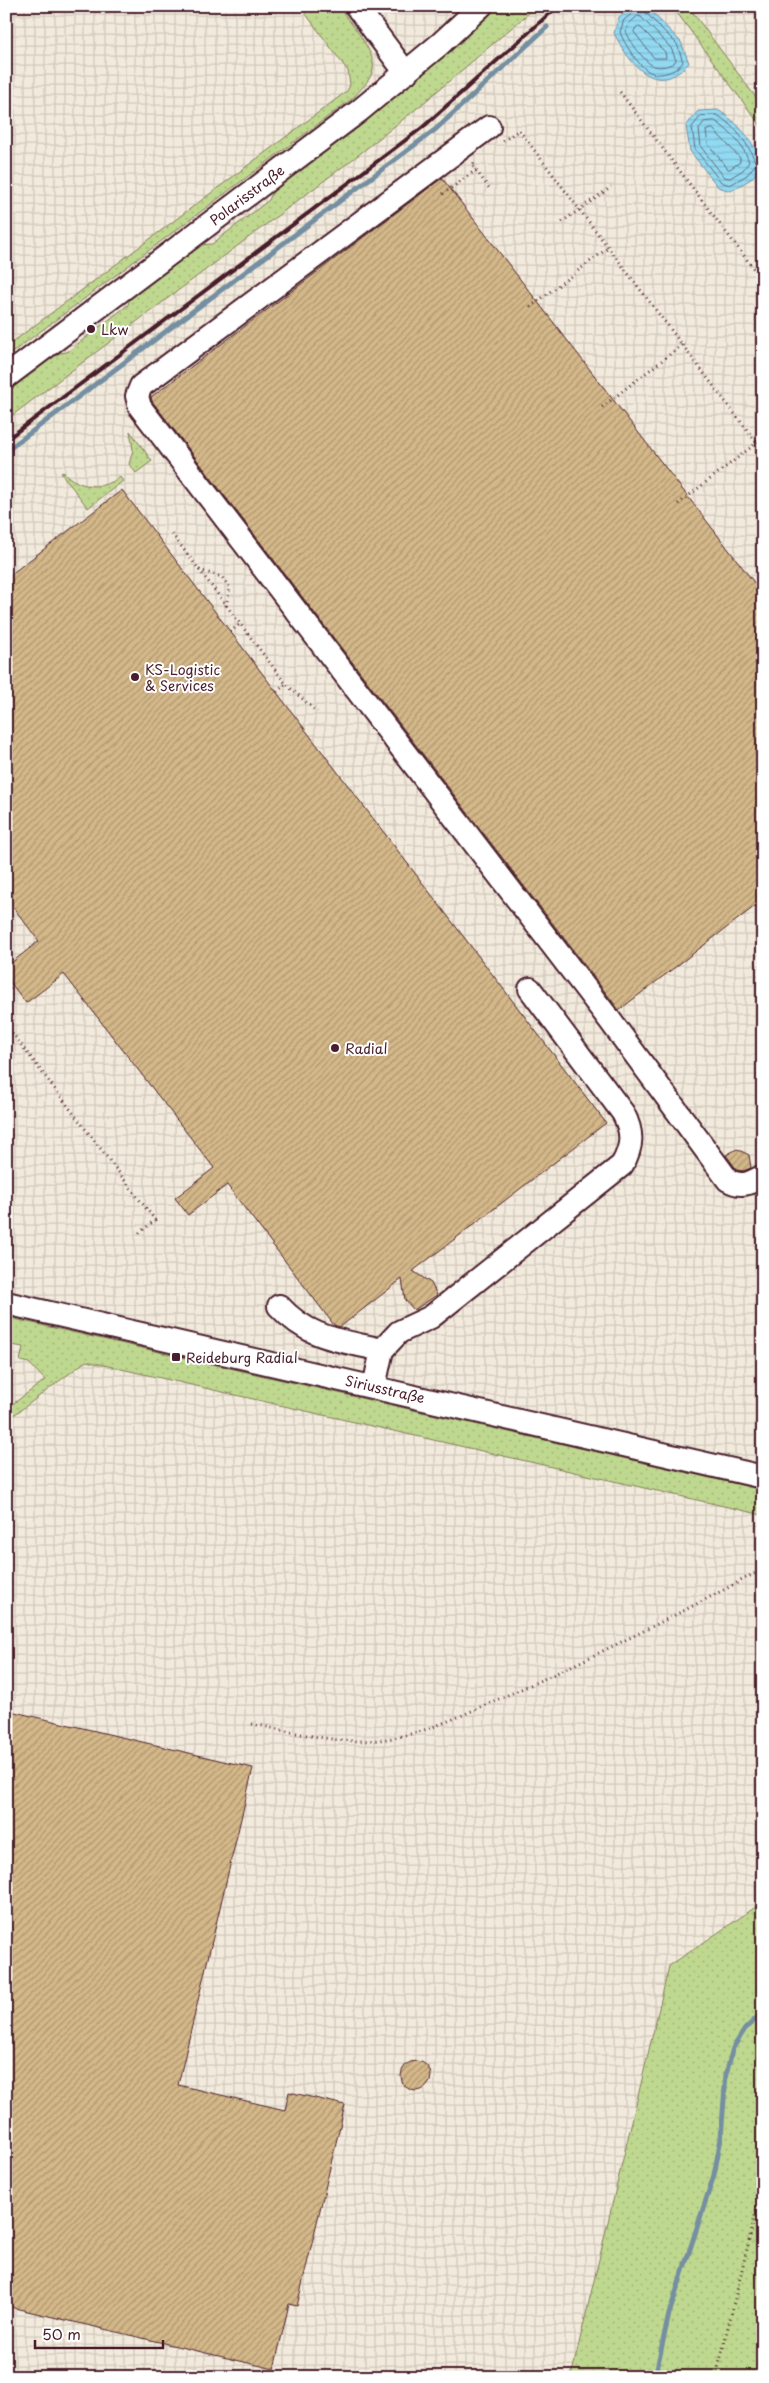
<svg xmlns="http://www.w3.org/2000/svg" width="769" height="2383" viewBox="0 0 769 2383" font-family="'Playpen Sans',sans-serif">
<defs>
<pattern id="industrial-grid" width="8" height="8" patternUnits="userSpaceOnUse" patternTransform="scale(1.25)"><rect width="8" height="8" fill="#f2eadc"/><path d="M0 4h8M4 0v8" fill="none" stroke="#d1c8bd"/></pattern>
<pattern id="grass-dots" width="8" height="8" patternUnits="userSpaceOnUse" patternTransform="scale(1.25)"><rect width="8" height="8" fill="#bfd88f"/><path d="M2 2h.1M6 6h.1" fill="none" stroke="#a6b97c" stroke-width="1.8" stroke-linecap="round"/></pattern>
<pattern id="water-rules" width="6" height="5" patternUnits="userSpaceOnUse" patternTransform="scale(1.25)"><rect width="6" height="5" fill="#91daf2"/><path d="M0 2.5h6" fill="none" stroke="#7fbbd0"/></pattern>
<pattern id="building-hatch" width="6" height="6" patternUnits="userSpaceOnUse" patternTransform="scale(1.25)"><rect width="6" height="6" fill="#d4b889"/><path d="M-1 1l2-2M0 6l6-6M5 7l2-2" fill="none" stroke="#ae9570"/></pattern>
</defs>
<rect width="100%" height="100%" fill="#fff"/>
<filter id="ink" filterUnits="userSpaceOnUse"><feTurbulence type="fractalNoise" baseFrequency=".02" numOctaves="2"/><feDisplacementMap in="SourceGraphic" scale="10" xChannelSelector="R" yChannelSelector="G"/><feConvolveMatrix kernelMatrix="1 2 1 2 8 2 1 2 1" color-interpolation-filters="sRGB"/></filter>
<g filter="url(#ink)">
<polygon fill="url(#industrial-grid)" points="6,6 763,6 763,1902 669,1966 571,2377 6,2377"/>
<g fill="url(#grass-dots)" stroke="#847c5d">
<path d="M300,6H338C348,20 377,52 373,70C370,81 360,90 353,98L6,357V347L347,91L350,85L348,71Z"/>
<polygon points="498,6 536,7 421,105 357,156 6,420 6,388 52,354 67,352 128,305 131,293 200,245 212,244 269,200 274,188 407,87 492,9"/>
<polygon points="672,6 688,6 763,107 763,129"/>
<polygon points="130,431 152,461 136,473 129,464 133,450"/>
<path d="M63,472C79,488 101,491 120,477L123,481L88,508L61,473Z"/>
<polygon points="6,1317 763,1490 763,1515 86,1361 6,1421 6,1409 45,1380 29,1363 20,1361 23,1347 6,1344"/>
<polygon points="763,1902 763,2377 571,2377 669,1966"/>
</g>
<g fill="url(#water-rules)" stroke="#758fa2">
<path d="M633,6L648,8L681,42L689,63C657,99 630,65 614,33L619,17Z"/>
<path d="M718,110C739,123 755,142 762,166L751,179L731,191L718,187L690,151L686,126L698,111Z"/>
</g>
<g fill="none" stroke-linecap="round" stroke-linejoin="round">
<g stroke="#666a7b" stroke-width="1">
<path d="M635,6L634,12L624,20L620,32C623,42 638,65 648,71C659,78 676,72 683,62L677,44L645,12L643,6"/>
<path d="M638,16L641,17L671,48L676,60L674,63C667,66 662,68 654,66C645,63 629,40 626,31L629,24Z"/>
<polygon points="637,27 640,27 665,52 666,58 654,58 634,32"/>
<path d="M717,115C735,126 749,144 756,164L747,175L730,185L721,182L695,149L692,127L701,116Z"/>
<path d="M715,121C728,129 745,147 749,162L743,170L730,178L724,177L701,147L699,129L704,122Z"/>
<polygon points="713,129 740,158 740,162 730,169 728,169 708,144 706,131"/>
</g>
<g stroke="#758fa2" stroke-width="5">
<polyline points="6,451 436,129 547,27"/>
<polyline points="655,2377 669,2314 714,2175 721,2138 726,2074 733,2048 745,2029 763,2012"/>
</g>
</g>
<g fill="url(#building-hatch)" stroke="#4a1f2b">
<polygon points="442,178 763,594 763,900 619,1010 152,401 151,397"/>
<polygon points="122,490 606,1123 413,1271 431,1283 437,1295 414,1310 405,1300 402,1279 340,1327 334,1325 227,1185 188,1215 175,1198 214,1168 64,974 26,1003 6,977 6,967 39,941 6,898 6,578"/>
<polygon points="737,1149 749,1155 751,1168 743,1171 737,1170 726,1155"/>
<polygon points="6,1710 253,1768 178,2085 285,2110 289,2092 345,2105 297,2306 289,2304 274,2369 6,2306"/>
<circle cx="416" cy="2076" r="15"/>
</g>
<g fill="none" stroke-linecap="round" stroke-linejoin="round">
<g stroke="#4a1f2b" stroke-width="26">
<g id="minor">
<polyline points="356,6 406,73"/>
<path d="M489,127L141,386L137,396L140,407L609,1019L728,1180C742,1188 750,1183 763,1176"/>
<polyline points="6,377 359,111 440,44 481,6"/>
<polyline points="6,1303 763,1477"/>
<path d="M279,1306C309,1339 340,1340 382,1350"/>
<path d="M374,1387L382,1350L399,1332L431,1317L622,1165C633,1146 633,1132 623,1113L530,989"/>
</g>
</g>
<g stroke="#4a1f2b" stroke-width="3" stroke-dasharray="1 4" stroke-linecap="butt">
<polyline points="620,92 763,281"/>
<polyline points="503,141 519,130 763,451"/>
<polyline points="474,163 472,165 489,188"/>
<polyline points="443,194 476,170"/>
<polyline points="562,222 611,187"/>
<polyline points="530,307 608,248"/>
<polyline points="602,407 682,345"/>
<polyline points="678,504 763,438"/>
<polyline points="172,534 286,684 317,712"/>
<polyline points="199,570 222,577 230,588 226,606"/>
<polyline points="230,632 240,624"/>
<polyline points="277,692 286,684"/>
<polyline points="6,992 13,987"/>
<polyline points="6,1025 155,1220 138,1234"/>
<path d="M252,1724C295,1732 342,1746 387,1739C427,1733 464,1714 501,1698C590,1659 677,1615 763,1569"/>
<polyline points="716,2377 763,2183"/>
</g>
<use href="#minor" stroke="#fff" stroke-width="22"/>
<polyline stroke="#4a1f2b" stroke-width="4" points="6,440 423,127 558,6"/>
</g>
</g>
<g fill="#4a1f2b" stroke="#fff" stroke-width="2">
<circle cx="91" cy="329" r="5"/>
<circle cx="135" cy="677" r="5"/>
<circle cx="335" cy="1048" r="5"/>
<rect x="171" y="1352" width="10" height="10" rx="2.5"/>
</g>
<g text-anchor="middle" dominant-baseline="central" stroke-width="4" stroke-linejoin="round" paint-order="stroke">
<g font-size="14" fill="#4a1f2b" stroke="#fff">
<text transform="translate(247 195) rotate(-37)">Polarisstraße</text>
<text transform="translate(385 1389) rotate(13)">Siriusstraße</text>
</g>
<g font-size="14" fill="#4a1f2b" stroke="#fff" text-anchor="start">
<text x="101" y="329">Lkw</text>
<text x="145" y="669">KS-Logistic<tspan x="145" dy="16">&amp; Services</tspan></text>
<text x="345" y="1048">Radial</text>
<text x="186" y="1357">Reideburg Radial</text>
</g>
</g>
<rect width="769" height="2383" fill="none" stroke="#fff" stroke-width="25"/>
<rect x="12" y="12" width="744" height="2358" fill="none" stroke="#4a1f2b" stroke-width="2" filter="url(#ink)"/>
<path d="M35 2340v8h128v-8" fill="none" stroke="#4a1f2b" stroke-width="2.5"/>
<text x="42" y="2340" font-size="15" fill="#4a1f2b" stroke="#ffffff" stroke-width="4" paint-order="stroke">50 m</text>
</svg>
